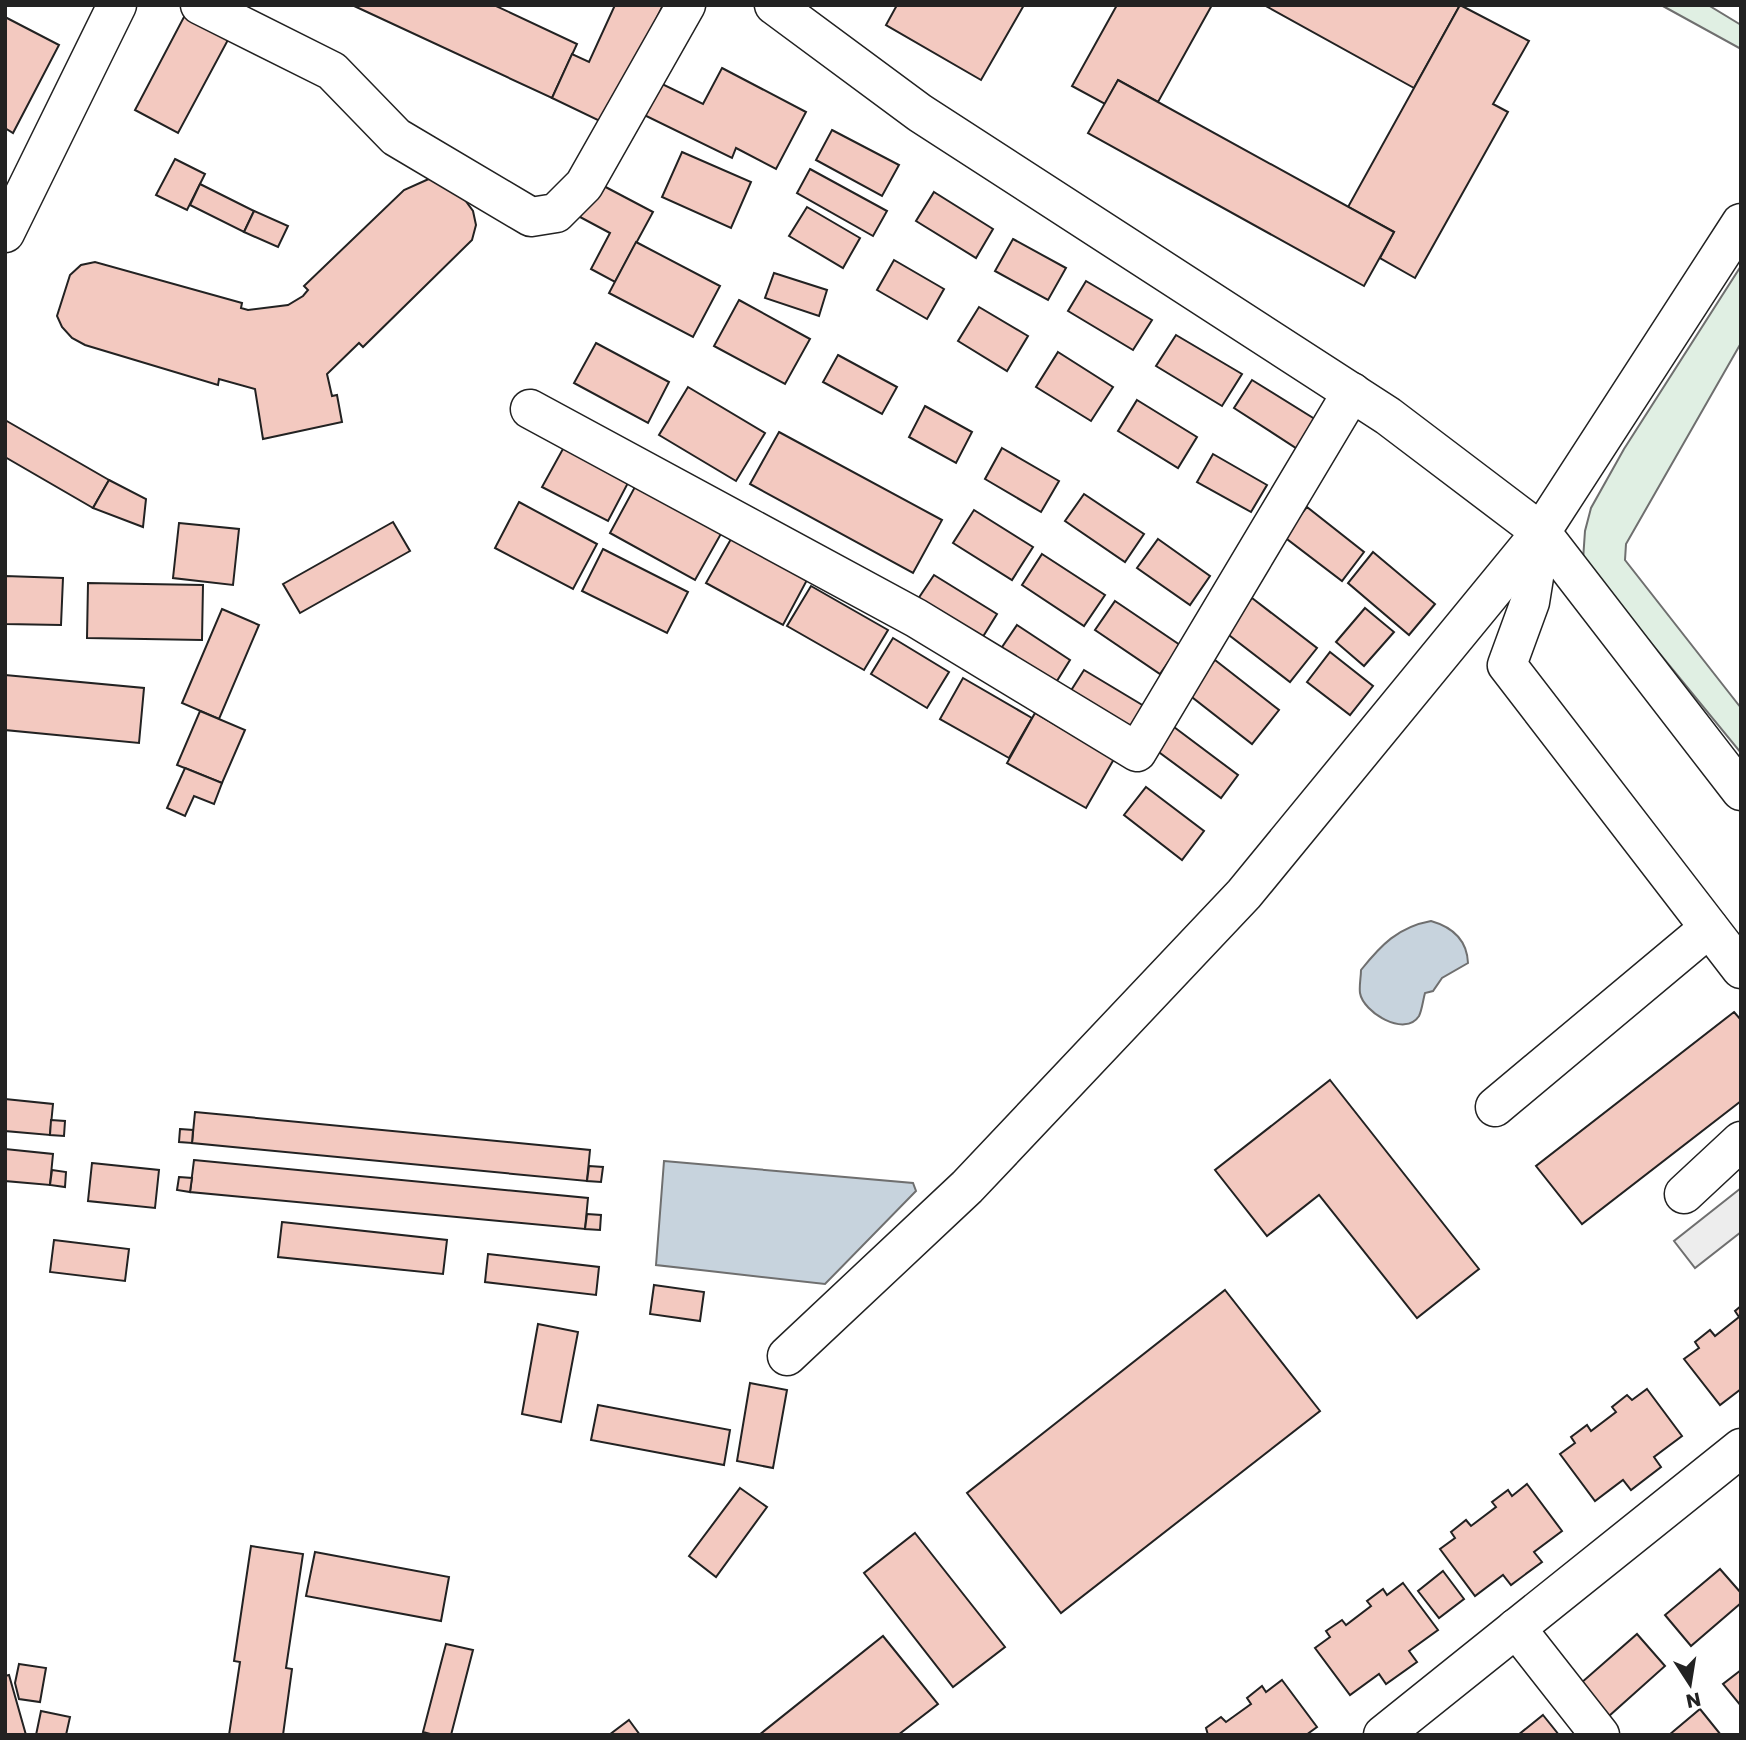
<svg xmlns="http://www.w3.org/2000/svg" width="1746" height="1740" viewBox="0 0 1746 1740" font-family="Poppins,sans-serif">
<rect width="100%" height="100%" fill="#fff"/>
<g fill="#e0efe3" stroke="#6f6f6f" stroke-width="2">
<polygon points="1661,5 1708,5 1741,25 1741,49"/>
<polygon points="1741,266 1741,343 1626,544 1625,560 1741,708 1741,753 1583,560 1585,531 1591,508 1624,449"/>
</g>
<polygon fill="#ededed" stroke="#6f6f6f" stroke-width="2" points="1741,1188 1741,1232 1695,1268 1674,1241"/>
<g fill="#c7d3dd" stroke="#6f6f6f" stroke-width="2">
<path d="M1431,921C1452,927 1467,939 1468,963L1442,978L1433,991L1425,993C1423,1000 1422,1010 1419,1016C1405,1038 1363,1012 1360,993C1359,986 1361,977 1361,970C1381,945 1398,927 1431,921Z"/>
<polygon points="664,1161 913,1183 916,1191 825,1284 656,1265"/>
</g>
<g fill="#f3c9c0" stroke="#222" stroke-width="2">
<polygon points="352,5 494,5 577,44 552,98"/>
<polygon points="615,5 663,5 606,124 552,98 572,54 589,62"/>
<polygon points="897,5 1024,5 981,80 886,25"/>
<polygon points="1117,5 1212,5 1158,102 1118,80 1105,104 1072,86"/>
<polygon points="1264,5 1460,5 1414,88"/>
<polygon points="1460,5 1529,41 1493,104 1508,112 1415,278 1380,258 1394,232 1348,207"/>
<polygon points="185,15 229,38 178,133 135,110"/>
<polygon points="5,17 59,45 13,133 5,128"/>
<polygon points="722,68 806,112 776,169 736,148 732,158 636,111 652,79 703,104"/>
<polygon points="1118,80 1394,232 1364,286 1088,133"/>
<polygon points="832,130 899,165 882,196 816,160"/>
<polygon points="682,152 751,182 731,228 662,197"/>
<polygon points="175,159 205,174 187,210 156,195"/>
<polygon points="810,169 887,211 873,236 797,193"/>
<polygon points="431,178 465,200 473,211 476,225 472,240 363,347 359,343 327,374 332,396 337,395 342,422 263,439 255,389 219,379 218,385 85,345 72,338 62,327 57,316 70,275 81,265 95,262 242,303 241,308 248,310 288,305 303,296 308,290 304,286 404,190"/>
<polygon points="598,183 653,212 615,282 591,269 610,233 580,217"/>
<polygon points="200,184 254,211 244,232 190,205"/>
<polygon points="934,192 993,229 976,258 916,221"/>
<polygon points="807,207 860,238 843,268 789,236"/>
<polygon points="254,211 288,226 278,247 244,232"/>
<polygon points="1013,239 1066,268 1048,300 995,271"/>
<polygon points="636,242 720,286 693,337 609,293"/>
<polygon points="894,260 944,289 927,319 877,290"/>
<polygon points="774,273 827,290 819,316 765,298"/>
<polygon points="1086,281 1152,320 1133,350 1068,311"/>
<polygon points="739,300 810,339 785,384 714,346"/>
<polygon points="979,307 1028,336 1007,371 958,341"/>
<polygon points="1176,335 1242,374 1222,406 1156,366"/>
<polygon points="596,343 669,382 648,423 574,383"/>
<polygon points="1058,352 1113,387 1091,421 1036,387"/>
<polygon points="838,355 897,387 882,414 823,382"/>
<polygon points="1252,380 1318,421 1299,450 1234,408"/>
<polygon points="688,387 765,433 736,481 659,435"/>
<polygon points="1137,400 1197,437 1178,468 1118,431"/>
<polygon points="925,406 972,432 956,463 909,437"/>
<polygon points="5,420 109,480 93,508 5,457"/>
<polygon points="779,432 942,520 913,573 750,484"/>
<polygon points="564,447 629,481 608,521 542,487"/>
<polygon points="1002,448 1059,481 1041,512 985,479"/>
<polygon points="1213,454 1267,485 1251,512 1197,482"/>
<polygon points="109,480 146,499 143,527 93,508"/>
<polygon points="636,485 722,532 695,580 610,533"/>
<polygon points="1084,494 1144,534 1125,562 1065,521"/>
<polygon points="519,502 597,544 573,589 495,548"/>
<polygon points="1307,507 1364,552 1342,581 1283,536"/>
<polygon points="974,510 1033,547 1012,580 953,543"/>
<polygon points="393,522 410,551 300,613 283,584"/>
<polygon points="179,523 239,529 233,585 173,578"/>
<polygon points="731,539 807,580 783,625 706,583"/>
<polygon points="1158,539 1210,576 1190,605 1137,568"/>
<polygon points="603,549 688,592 667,633 582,591"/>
<polygon points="1373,552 1435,604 1409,635 1348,583"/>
<polygon points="1042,554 1105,595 1084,626 1022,585"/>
<polygon points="934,575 997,614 979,643 916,602"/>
<polygon points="5,576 63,578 61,625 5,624"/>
<polygon points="88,583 203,585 202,640 87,638"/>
<polygon points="811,586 888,630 864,670 787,626"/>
<polygon points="1252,598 1317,648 1290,682 1225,632"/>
<polygon points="1115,601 1180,645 1160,674 1095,630"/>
<polygon points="1365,608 1394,632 1364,666 1336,642"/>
<polygon points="222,609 259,625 219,719 182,703"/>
<polygon points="1017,625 1070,660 1050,692 996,656"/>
<polygon points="893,638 949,672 927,708 871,674"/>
<polygon points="1330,652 1373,686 1350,715 1307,682"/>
<polygon points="1215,660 1279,710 1252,744 1188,694"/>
<polygon points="1084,670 1149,709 1130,739 1065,700"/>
<polygon points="5,675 144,688 139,743 5,730"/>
<polygon points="963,678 1032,718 1009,758 940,719"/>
<polygon points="200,711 245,730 222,783 177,765"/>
<polygon points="1035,713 1114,759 1086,808 1007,763"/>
<polygon points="1174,727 1238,775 1221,798 1156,750"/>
<polygon points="185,768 222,783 214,804 194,796 185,816 167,808"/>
<polygon points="1146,787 1204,831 1182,860 1124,815"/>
<polygon points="1734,1012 1741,1020 1741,1101 1582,1224 1536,1166"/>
<polygon points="1330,1080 1479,1269 1417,1318 1319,1195 1267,1236 1215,1170"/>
<polygon points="5,1099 53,1104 50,1135 5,1131"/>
<polygon points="195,1112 590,1150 587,1181 192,1143"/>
<polygon points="51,1120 65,1121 64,1136 50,1135"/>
<polygon points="180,1129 193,1130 192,1143 179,1142"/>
<polygon points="5,1149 53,1154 50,1185 5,1181"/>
<polygon points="194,1160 588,1198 585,1229 190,1192"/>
<polygon points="92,1163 159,1170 155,1208 88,1201"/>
<polygon points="589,1166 603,1167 601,1182 587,1181"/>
<polygon points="52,1170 66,1172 65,1187 50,1185"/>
<polygon points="179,1177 192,1178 190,1192 177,1190"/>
<polygon points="587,1214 601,1215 600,1230 585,1229"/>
<polygon points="282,1222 447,1240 443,1274 278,1257"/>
<polygon points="54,1240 129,1249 125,1281 50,1272"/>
<polygon points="488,1254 599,1267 596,1295 485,1282"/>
<polygon points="654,1285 704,1292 700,1321 650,1314"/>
<polygon points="1225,1290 1320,1411 1061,1613 967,1493"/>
<polygon points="1741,1306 1741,1389 1720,1405 1684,1359 1699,1348 1695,1342 1710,1330 1715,1336 1739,1317 1735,1311"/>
<polygon points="538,1324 578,1332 561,1422 522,1414"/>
<polygon points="750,1383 787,1390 773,1468 737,1461"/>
<polygon points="1647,1389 1682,1436 1654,1457 1661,1467 1631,1490 1623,1480 1595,1501 1560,1454 1575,1443 1571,1437 1587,1425 1591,1431 1616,1412 1612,1407 1627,1395 1632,1400"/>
<polygon points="598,1405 730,1430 724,1465 591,1440"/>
<polygon points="1527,1484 1562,1531 1534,1552 1542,1562 1511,1585 1503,1575 1475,1596 1440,1549 1455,1538 1451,1532 1466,1520 1471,1526 1496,1507 1492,1502 1508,1490 1512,1496"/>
<polygon points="740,1488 767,1507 716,1577 689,1556"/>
<polygon points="915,1533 1005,1647 953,1687 864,1573"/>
<polygon points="251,1546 303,1554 286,1668 292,1669 283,1735 229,1735 240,1662 234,1661"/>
<polygon points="315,1552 449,1577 441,1621 306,1596"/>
<polygon points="1720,1569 1741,1593 1741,1603 1691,1646 1665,1615"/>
<polygon points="1443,1571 1464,1599 1439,1618 1418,1591"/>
<polygon points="1403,1583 1438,1630 1409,1651 1417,1662 1386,1684 1379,1674 1350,1695 1315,1648 1330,1637 1326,1631 1342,1620 1346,1625 1371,1606 1367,1601 1383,1589 1387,1595"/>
<polygon points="1637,1634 1665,1666 1609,1716 1581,1683"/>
<polygon points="883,1636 938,1704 898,1735 759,1735"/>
<polygon points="446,1644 473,1650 451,1735 434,1735 423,1732"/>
<polygon points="19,1664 46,1668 40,1702 19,1699 15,1683"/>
<polygon points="1741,1670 1741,1706 1723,1684"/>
<polygon points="9,1675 26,1735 5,1735 5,1676"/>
<polygon points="1282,1680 1317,1727 1306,1735 1208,1735 1206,1728 1221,1717 1226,1722 1251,1704 1247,1698 1262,1686 1266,1692"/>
<polygon points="1700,1709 1721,1735 1669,1735"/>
<polygon points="41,1711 70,1717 66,1735 36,1735"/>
<polygon points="1543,1715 1559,1735 1518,1735"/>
<polygon points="629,1720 640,1735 609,1735"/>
</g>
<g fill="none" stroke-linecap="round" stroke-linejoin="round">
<g stroke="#222" stroke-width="41">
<g id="minor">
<polyline points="200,5 332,71 396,137 531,217 556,213 584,185 686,5"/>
<polyline points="774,5 920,113 1388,416 1541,532 1741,791"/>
<polyline points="5,233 117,5"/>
<polyline points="530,409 916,618 1137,752 1352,392"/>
<polyline points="1541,534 1530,602 1507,665 1741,969"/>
<polyline points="1495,1107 1709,928"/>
<polyline points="1684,1194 1741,1141"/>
<polyline points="787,1356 967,1187 1244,894 1541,532 1741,223"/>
<polyline points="1516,1628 1600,1735"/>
<polyline points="1383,1735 1741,1448"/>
</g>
</g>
<use href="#minor" stroke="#fff" stroke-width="38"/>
</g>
<rect width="1746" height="1740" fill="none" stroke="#222222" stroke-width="14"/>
<g transform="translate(1690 1684) rotate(168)" stroke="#ffffff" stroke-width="5" paint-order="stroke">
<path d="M0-5L12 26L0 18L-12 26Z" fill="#222222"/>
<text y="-10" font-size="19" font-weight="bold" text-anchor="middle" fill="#222222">N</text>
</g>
</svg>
